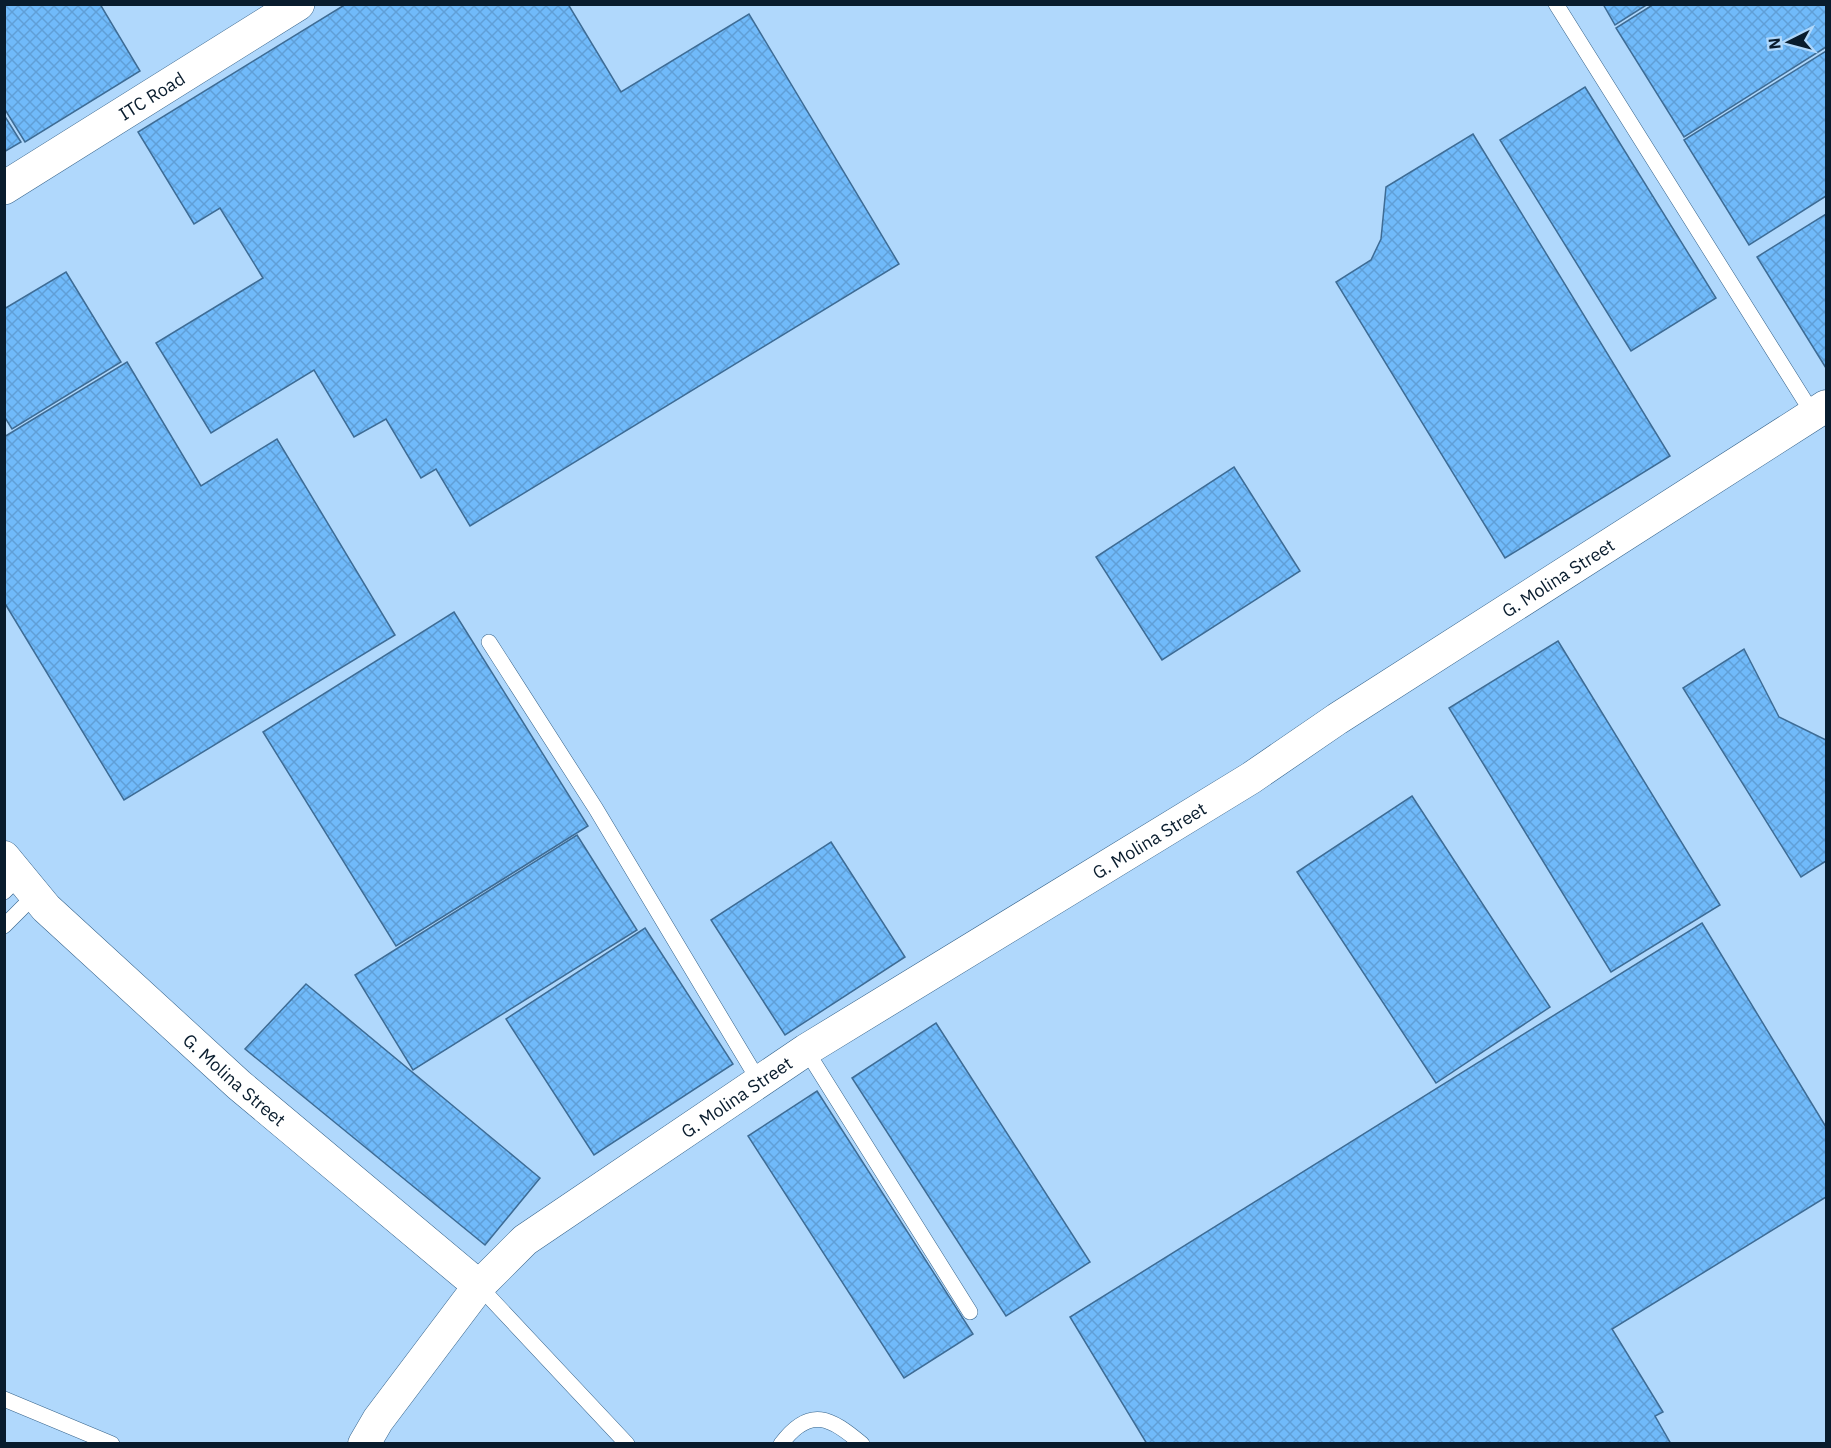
<svg xmlns="http://www.w3.org/2000/svg" width="1831" height="1448" viewBox="0 0 1831 1448" font-family="'IBM Plex Sans',sans-serif">
<defs>
<pattern id="building-cross-hatch" width="8" height="8" patternUnits="userSpaceOnUse" patternTransform="scale(1.5)"><rect width="8" height="8" fill="#70bafa"/><path d="M0 0l8 8M0 8l8-8" fill="none" stroke="#609fd7"/></pattern>
</defs>
<rect width="100%" height="100%" fill="#b0d8fc"/>
<g fill="url(#building-cross-hatch)" stroke="#3e6c95" stroke-width="1.5">
<polygon points="4,4 100,4 140,71 25,142 4,108"/>
<polygon points="346,4 568,4 621,92 749,14 899,264 470,526 436,469 421,478 386,419 354,437 314,370 211,433 156,343 263,278 220,208 194,224 138,132"/>
<polygon points="1603,4 1648,4 1615,25"/>
<polygon points="1654,4 1826,4 1826,47 1684,137 1616,28"/>
<polygon points="1826,51 1826,196 1749,245 1684,140"/>
<polygon points="1585,87 1716,298 1631,351 1500,140"/>
<polygon points="4,115 21,142 4,152"/>
<polygon points="1473,134 1670,456 1505,558 1336,282 1371,260 1381,239 1386,187"/>
<polygon points="1826,214 1826,368 1757,257"/>
<polygon points="66,272 121,362 12,429 4,416 4,309"/>
<polygon points="127,362 201,486 277,439 395,635 124,800 4,602 4,437"/>
<polygon points="1234,467 1300,571 1162,660 1096,557"/>
<polygon points="454,612 588,826 396,946 263,732"/>
<polygon points="1558,641 1720,905 1611,972 1449,708"/>
<polygon points="1744,649 1779,717 1826,740 1826,861 1801,877 1683,688"/>
<polygon points="1412,796 1550,1007 1436,1083 1297,872"/>
<polygon points="577,835 637,930 413,1070 355,975"/>
<polygon points="831,842 905,957 785,1035 711,920"/>
<polygon points="1702,923 1826,1127 1826,1197 1612,1329 1663,1412 1655,1416 1671,1444 1147,1444 1070,1317"/>
<polygon points="645,928 733,1064 594,1155 506,1019"/>
<polygon points="306,984 540,1178 485,1245 245,1049"/>
<polygon points="936,1023 1090,1262 1006,1316 852,1078"/>
<polygon points="817,1091 973,1334 904,1378 748,1136"/>
</g>
<g fill="none" stroke-linecap="round" stroke-linejoin="round">
<g stroke="#35638b" stroke-width="16">
<g id="service">
<polyline points="1556,4 1813,414"/>
<polyline points="489,642 596,809 760,1083"/>
<polyline points="4,892 19,877"/>
<polyline points="4,926 34,896"/>
<polyline points="806,1050 970,1312"/>
<polyline points="479,1286 627,1444"/>
<polyline points="4,1399 112,1444"/>
<path d="M781,1444C810,1405 831,1418 862,1444"/>
</g>
</g>
<g stroke="#35638b" stroke-width="33">
<g id="minor">
<path id="s1" d="M4,857L46,908L239,1085L479,1286"/>
<path id="s2" d="M364,1444L378,1420L479,1286L525,1240L806,1050L1251,778L1337,719L1826,406"/>
</g>
</g>
<g stroke="#35638b" stroke-width="34">
<g id="tertiary">
<path id="s3" d="M4,188L298,4"/>
</g>
</g>
<use href="#service" stroke="#fff" stroke-width="15"/>
<use href="#minor" stroke="#fff" stroke-width="32"/>
<use href="#tertiary" stroke="#fff" stroke-width="33"/>
</g>
<g text-anchor="middle" dominant-baseline="central" stroke-width="5" stroke-linejoin="round" paint-order="stroke">
<g font-size="18" fill="#091c2d" stroke="#b0d8fc">
<text stroke="none"><textPath href="#s3" startOffset="174">ITC Road</textPath></text>
<text stroke="none"><textPath href="#s2" startOffset="1488">G. Molina Street</textPath></text>
<text stroke="none"><textPath href="#s2" startOffset="1002">G. Molina Street</textPath></text>
<text stroke="none"><textPath href="#s1" startOffset="321">G. Molina Street</textPath></text>
<text stroke="none"><textPath href="#s2" startOffset="516">G. Molina Street</textPath></text>
</g>
</g>
<rect width="1831" height="1448" fill="none" stroke="#091c2d" stroke-width="12"/>
<g transform="translate(1789 42) rotate(264)" stroke="#b0d8fc" stroke-width="4.5" paint-order="stroke">
<path d="M0-4.5L10 22L0 15L-10 22Z" fill="#091c2d"/>
<text y="-9" font-size="16" font-weight="bold" text-anchor="middle" fill="#091c2d">N</text>
</g>
</svg>
